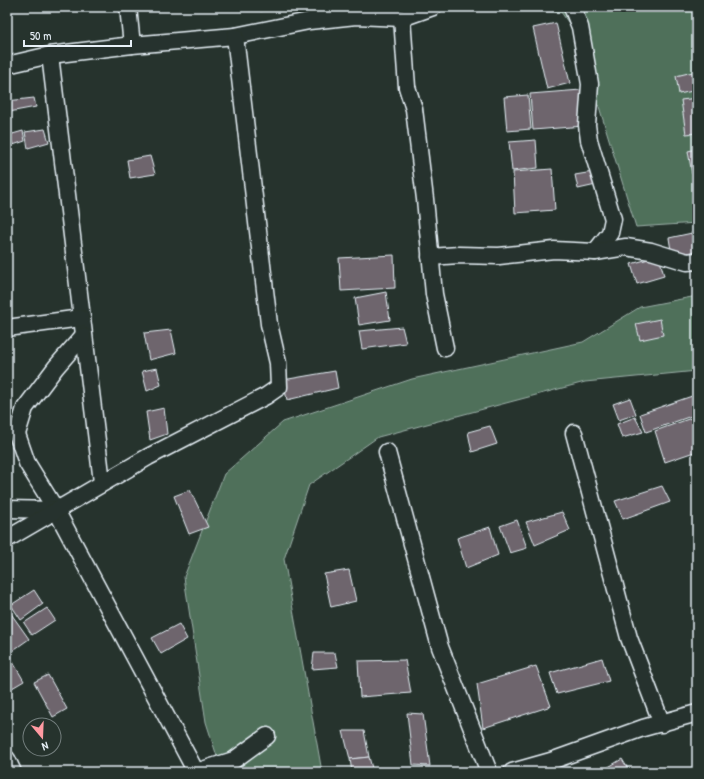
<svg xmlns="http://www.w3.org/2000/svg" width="704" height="779" viewBox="0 0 704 779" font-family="'Patrick Hand',sans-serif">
<rect width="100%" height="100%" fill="#26332d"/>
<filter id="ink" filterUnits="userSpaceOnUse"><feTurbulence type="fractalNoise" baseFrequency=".025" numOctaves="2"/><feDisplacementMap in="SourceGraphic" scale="8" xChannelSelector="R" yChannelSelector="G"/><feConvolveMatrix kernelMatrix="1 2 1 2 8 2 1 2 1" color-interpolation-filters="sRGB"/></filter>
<g filter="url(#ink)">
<g fill="#4f705a" stroke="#9cb0a9">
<polygon points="500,7 697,7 697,223 636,227 577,35 561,12 500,10"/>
<polygon points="697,296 697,371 585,382 378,437 309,485 284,559 322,772 222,772 206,722 184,577 224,474 283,422 412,379 583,342 640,307"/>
</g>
<g fill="#6e656d" stroke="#e8f1f8">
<polygon points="260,7 289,7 289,8 260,11"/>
<polygon points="556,23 570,83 547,89 533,28"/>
<polygon points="697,71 697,90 679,94 676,76"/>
<polygon points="581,90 584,126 533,130 530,94"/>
<polygon points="528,95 531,129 507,131 504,97"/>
<polygon points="34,98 36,107 9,112 7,101"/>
<polygon points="697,98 697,133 686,134 681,100"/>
<polygon points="45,129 49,142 28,148 25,132"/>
<polygon points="23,131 25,141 13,145 9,135"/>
<polygon points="7,134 9,149 7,150"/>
<polygon points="536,140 538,168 512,171 509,142"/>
<polygon points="697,149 697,173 692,174 688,151"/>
<polygon points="150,156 155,174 130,178 127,160"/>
<polygon points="552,169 555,210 515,213 513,172"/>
<polygon points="593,172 596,185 578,189 575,175"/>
<polygon points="692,233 696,251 672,256 669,238"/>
<polygon points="394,255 395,288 341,291 339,258"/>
<polygon points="659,256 664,276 637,284 631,264"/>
<polygon points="386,292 390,320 359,325 355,298"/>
<polygon points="660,319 663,335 640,340 636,324"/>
<polygon points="402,327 406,343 362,349 359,331"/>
<polygon points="171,330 176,353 149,360 144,333"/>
<polygon points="157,368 161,385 147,391 142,371"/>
<polygon points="335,371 338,388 287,400 283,380"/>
<polygon points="695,395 697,401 697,414 646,432 640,414"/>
<polygon points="630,398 636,414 619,420 613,404"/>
<polygon points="164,408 167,434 150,440 146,412"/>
<polygon points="697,416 697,451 665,462 655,431"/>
<polygon points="635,417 643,432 622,438 617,424"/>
<polygon points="490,426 497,444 472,452 468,432"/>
<polygon points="662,486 670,502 623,519 615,501"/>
<polygon points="190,490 208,527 189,534 174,496"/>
<polygon points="562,512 570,530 535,545 526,522"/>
<polygon points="517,520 527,548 510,553 500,526"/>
<polygon points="490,527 498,555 466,568 457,538"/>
<polygon points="349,570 356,601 331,607 324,574"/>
<polygon points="34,590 43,604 21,620 11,605"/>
<polygon points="7,608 29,639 12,651 7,644"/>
<polygon points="47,608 55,620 32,635 24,623"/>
<polygon points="179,624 187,639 161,654 152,638"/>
<polygon points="314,653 335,653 338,667 312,669"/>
<polygon points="10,657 24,681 7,691 7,659"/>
<polygon points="602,658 609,681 557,694 550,673"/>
<polygon points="405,660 411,693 360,697 358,661"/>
<polygon points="536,666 551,706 483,728 477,684"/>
<polygon points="48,675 67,709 53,717 34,682"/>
<polygon points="407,713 423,714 430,766 413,765"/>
<polygon points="343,731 364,731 369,757 350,759"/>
<polygon points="369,757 373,772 352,772 350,759"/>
<polygon points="622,759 630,772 600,772"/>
</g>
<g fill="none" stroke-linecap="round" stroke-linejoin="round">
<g stroke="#e8f1f8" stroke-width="19">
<g id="minor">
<polyline points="128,7 132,45"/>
<polyline points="572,7 580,27 590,84 587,125 589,140 613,219 610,233 595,252"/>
<polyline points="402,18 407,87 414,109 425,199 434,294 445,348"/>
<polyline points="50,55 102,482"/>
<polyline points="7,65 50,55 132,45 235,36 309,21 356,16 402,18 433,7"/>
<polyline points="430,257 459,255 499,256 554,250 595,252 626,247 651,251 687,262 697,261"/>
<polyline points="7,328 81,318"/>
<polyline points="83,336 56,367 25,408 17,434 27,463 56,510 196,772"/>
<polyline points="574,433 629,638 662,724"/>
<polyline points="387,452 440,647 489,772"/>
<polyline points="7,509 56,510"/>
<polyline points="7,539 148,457 266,396 279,387 278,363 269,324 235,36"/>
<polyline points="7,759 13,772"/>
<polyline points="196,772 234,760 267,736"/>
<polyline points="512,772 551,761 643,728 697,713"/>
</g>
</g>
<use href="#minor" stroke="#26332d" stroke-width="16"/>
</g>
</g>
<rect width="704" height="779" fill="none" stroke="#26332d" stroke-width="24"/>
<rect x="12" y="12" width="680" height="755" fill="none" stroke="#e8f1f8" stroke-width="1.5" filter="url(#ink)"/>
<g transform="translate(42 737) rotate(161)"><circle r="19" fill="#26332d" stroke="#747f7e"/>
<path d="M0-3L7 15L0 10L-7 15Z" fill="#ff9aa2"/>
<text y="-6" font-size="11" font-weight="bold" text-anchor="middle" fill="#e8f1f8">N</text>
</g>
<path d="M24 40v6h107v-6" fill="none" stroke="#e8f1f8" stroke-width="2"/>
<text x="30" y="40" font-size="12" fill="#e8f1f8" stroke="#26332d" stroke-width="3" paint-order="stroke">50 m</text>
</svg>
